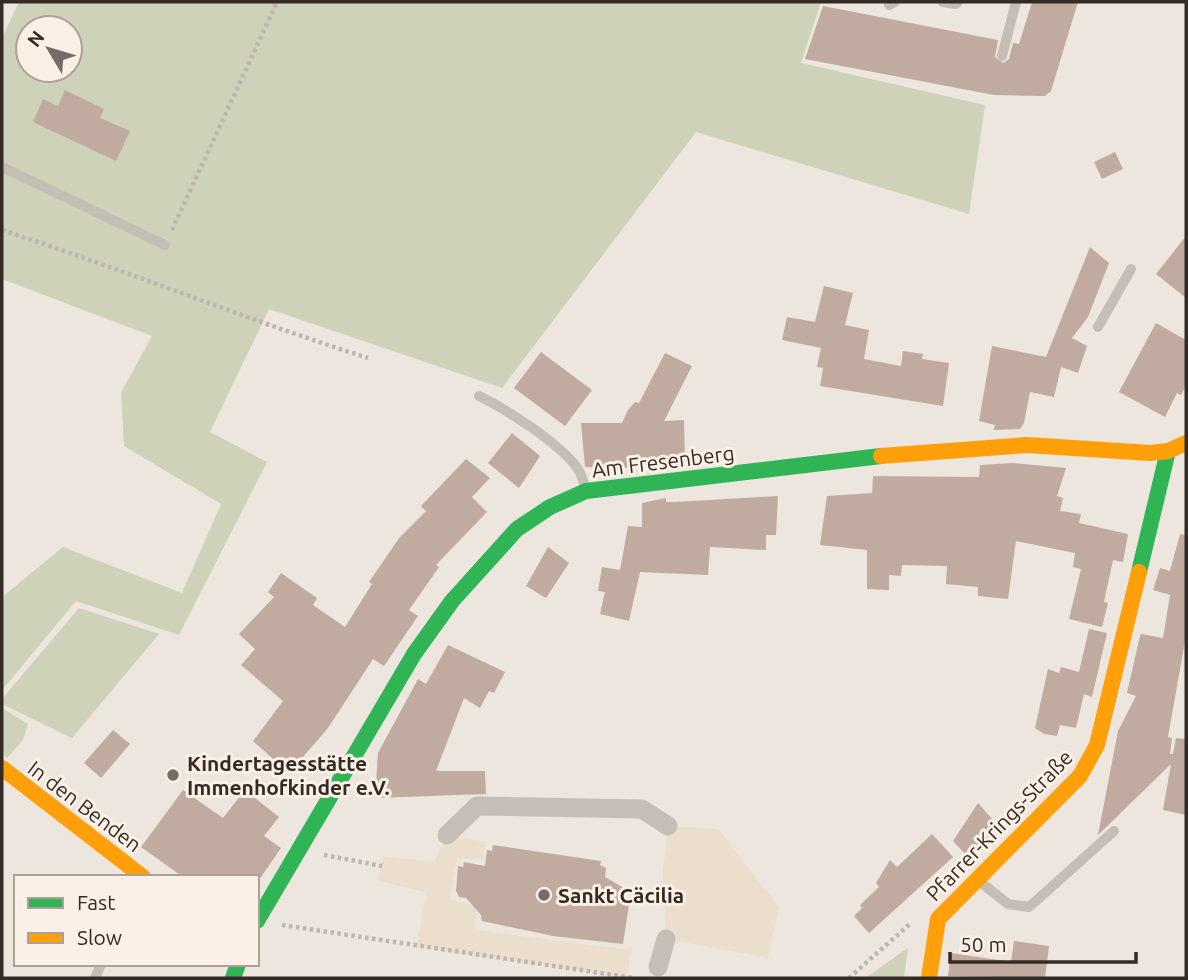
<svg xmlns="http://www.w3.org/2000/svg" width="1188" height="980" viewBox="0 0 1188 980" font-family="Ubuntu,sans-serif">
<rect width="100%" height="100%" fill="#ece6df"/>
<g fill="#cdd2b8" fill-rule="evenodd">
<path d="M19,2H821L801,63L985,105L969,214L696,132L502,388L269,309L210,432L267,462L179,635L76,601L2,690V597L63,547L182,593L221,504L124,446L121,393L152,336L2,279V38ZM28,28H70V70H28Z"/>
<polygon points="79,608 159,634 72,738 2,704 2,699"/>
<polygon points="2,708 28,724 23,740 7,758 2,753"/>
<polygon points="908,948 904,978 865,978"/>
</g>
<g fill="#ebdecd">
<polygon points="668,826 718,829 779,907 768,958 666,939 663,871"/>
<polygon points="447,835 486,842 482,860 457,858 450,899 477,907 475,930 623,949 632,947 627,977 416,947 427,893 379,881 383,856 434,862"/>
</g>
<g fill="#c1aaa0">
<polygon points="1032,2 1078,2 1051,91 1045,96 994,95 805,59 823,6 998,40 995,57 1003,63 1009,59 1013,43 1019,44"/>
<polygon points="65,90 104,109 100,118 130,131 116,161 33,122 43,99 58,106"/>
<polygon points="1115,152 1123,169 1102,179 1094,162"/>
<polygon points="1186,236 1186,298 1156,274"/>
<polygon points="1090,247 1109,263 1088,317 1072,338 1087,346 1078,373 1061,367 1054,397 1030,392 1024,423 1020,429 994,430 995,425 979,421 992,346 1046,357"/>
<polygon points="824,286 853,293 845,325 869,330 864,359 901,366 903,351 923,354 922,359 949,363 943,406 820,386 823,368 817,367 821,348 782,340 787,317 815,322"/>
<polygon points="1156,323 1186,340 1186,385 1181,395 1177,393 1165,417 1119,392"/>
<polygon points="541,352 592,390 565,426 514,388"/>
<polygon points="665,353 692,366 664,421 684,420 685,463 643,468 585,467 581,423 622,423 628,410 635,402 639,403"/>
<polygon points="512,433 540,456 519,488 488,463"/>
<polygon points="466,459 490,478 472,497 487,512 436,565 439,567 409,610 418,616 384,666 373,659 328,728 289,773 253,741 283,701 241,665 255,649 239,634 274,597 268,592 281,573 317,598 313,605 345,627 372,584 369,582 400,537 426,511 421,506"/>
<polygon points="1013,463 1066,468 1057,496 1063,498 1060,511 1081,514 1079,523 1128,534 1123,562 1113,560 1104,602 1108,603 1102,627 1069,619 1081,569 1073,567 1075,553 1016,541 1008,599 978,596 978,587 946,584 947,566 902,565 901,576 889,575 889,590 867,589 867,550 820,545 827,496 872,493 873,476 979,477 980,465"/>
<polygon points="778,496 776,535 766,535 766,550 710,547 708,575 640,572 629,621 600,614 605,592 598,591 602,567 620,570 628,526 642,527 642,503 666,498 666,502 676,502"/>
<polygon points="1180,534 1186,535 1186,635 1168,737 1172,738 1170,754 1173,754 1176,738 1186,739 1186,815 1163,810 1171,764 1098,835 1118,731 1136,696 1127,693 1139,640 1141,634 1163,638 1170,595 1153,590 1160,568 1170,571"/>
<polygon points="548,547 569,563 546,598 526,586"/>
<polygon points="1089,629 1107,633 1092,697 1084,694 1076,728 1060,725 1057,736 1044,734 1035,728 1048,669 1059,673 1061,667 1079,672"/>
<polygon points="448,645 505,672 494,693 489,691 480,708 464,698 436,771 485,771 486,794 375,798 378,753 418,679 426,684"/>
<polygon points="113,730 130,744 101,778 84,763"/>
<polygon points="183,790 223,818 245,790 279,817 264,836 281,848 261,877 183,877 141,847"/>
<polygon points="978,803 1000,828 968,857 953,841"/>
<polygon points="932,834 953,857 869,933 854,916 862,908 860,905 879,887 876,883 890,860 897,867"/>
<polygon points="493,845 601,861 600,865 606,868 605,877 624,888 629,905 623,944 553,936 482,921 481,915 466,898 459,897 456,891 458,866 463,867 464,862 485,866 487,850 492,851"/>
<polygon points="1014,941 1049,946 1045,978 948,976 951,953 1011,962"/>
</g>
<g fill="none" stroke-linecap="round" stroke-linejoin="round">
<g stroke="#bdb6b0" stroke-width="4.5" stroke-dasharray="3.5 3.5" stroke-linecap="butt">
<path d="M2,230C125,270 245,319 368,358"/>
<polyline points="172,230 277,2"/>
<polyline points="324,855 382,866"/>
<polyline points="282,925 634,978"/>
<polyline points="849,978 911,923"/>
</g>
<g stroke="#c5beb7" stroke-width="10">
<polyline points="943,2 956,4 958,2"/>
<polyline points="889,5 895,2"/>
<polyline points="1002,56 1016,2"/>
<polyline points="2,167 165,245"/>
<polyline points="1098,327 1131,269"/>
<path d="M479,396C506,409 561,444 578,469C582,475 584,484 586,490"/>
<polyline points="979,881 1008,904 1029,907 1114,831"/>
<polyline points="95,978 101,964"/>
</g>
<g stroke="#c5beb7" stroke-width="19">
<polyline points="447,835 477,806 642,809 668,826"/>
<polyline points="658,967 666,939"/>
</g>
<g stroke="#30b455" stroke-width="16">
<polyline points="1139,572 1168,451"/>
<polyline points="257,921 414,654 452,601 517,529 550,507 586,491 881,456"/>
<polyline points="233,978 238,964"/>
</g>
<g stroke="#ff9f0a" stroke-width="16">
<polyline points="881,456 1027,445 1150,453 1168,451 1186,443"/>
<polyline points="2,768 143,877"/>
<polyline points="929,978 938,919 1080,776 1097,745 1139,572"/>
</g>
</g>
<g fill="#756c67" stroke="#faf0e5" stroke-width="2.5">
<circle cx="173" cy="775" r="7"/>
<circle cx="544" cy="895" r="7"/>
</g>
<g text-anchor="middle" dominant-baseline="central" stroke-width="6" stroke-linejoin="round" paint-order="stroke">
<g font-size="21" fill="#352b26" stroke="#faf0e5">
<text transform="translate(663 461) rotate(-7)">Am Fresenberg</text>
<text transform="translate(85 806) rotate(37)">In den Benden</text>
<text transform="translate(999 825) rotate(-46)">Pfarrer-Krings-Straße</text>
</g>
<g font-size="21" font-weight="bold" fill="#352b26" stroke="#faf0e5" text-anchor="start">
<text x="187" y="763">Kindertagesstätte<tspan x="187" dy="24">Immenhofkinder e.V.</tspan></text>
<text x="558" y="895">Sankt Cäcilia</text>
</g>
</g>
<rect width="1188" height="980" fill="none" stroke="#352b26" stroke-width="7"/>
<rect x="14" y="875" width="245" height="91" fill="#faf0e5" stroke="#aba199" stroke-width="2"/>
<rect x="28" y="898" width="35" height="10" fill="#30b455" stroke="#aba199" stroke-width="2"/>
<text x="77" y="910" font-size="21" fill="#352b26">Fast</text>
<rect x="28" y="933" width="35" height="10" fill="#ff9f0a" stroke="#aba199" stroke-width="2"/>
<text x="77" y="945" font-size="21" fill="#352b26">Slow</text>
<g transform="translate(49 49) rotate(308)"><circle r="33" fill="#faf0e5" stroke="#aba199" stroke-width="2"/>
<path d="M0-5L12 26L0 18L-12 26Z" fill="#756c67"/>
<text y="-10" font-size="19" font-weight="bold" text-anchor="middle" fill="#352b26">N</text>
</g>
<path d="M950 952v10h186v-10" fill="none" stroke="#352b26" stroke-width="3.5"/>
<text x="960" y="952" font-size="21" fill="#352b26" stroke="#faf0e5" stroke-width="5" paint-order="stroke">50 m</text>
</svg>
